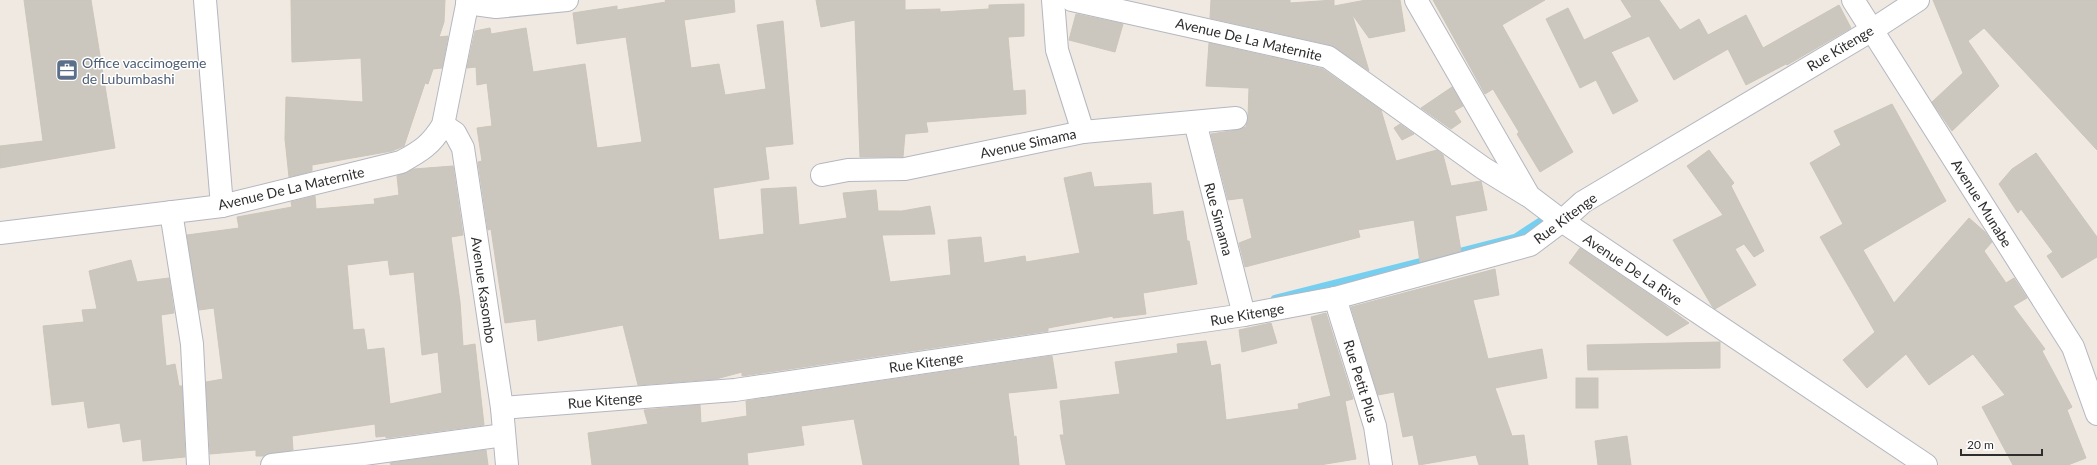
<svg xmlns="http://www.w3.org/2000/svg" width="2097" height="465" viewBox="0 0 2097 465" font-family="Lato,sans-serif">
<rect width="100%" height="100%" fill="#efe9e1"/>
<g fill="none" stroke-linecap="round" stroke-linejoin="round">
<polyline stroke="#75cff0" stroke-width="8" points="1275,299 1515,238 1541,221"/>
</g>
<g fill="#cbc7bf" stroke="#cbc5ba" fill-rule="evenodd">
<polygon points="24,0 91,0 115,148 0,168 0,146 43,141"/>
<polygon points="291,0 445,0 444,22 439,37 448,36 442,68 433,69 428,84 425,83 404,146 392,151 312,165 312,171 289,177 285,139 286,97 363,102 361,58 292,62"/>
<polygon points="665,0 734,0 735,12 684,20 691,68 719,64 725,95 766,89 757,25 783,21 793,144 765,147 769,179 713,188 719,240 764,234 761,189 796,187 799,225 847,218 843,193 876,190 878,211 902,211 930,206 935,234 882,235 890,282 951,275 948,240 981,237 984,263 1025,256 1026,262 1080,253 1064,178 1091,172 1094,187 1151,183 1153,215 1183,211 1187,241 1189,241 1197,284 1143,293 1146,314 1113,318 1113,316 1048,328 1048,331 742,376 742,372 716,379 638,385 623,325 538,341 536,319 505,323 491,229 488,230 478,162 482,161 477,128 492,126 487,83 477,85 476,67 467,68 475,31 490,28 491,34 526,28 533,72 585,64 597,148 642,142 626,37 577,44 573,13 617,6 617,10 666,2"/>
<polygon points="816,0 905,0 905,10 940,9 940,12 989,9 989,5 1024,4 1024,36 1008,37 1013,91 1025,90 1026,114 926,122 928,132 905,134 903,157 860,157 855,20 821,27"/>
<polygon points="1211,0 1290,0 1290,3 1334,0 1334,6 1366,0 1400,0 1405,31 1369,38 1352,14 1369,71 1331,45 1210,18"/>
<polygon points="1433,0 1545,0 1502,25 1573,152 1540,172 1517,134 1519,132 1493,89 1485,94"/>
<polygon points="1621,0 1659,0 1680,30 1699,19 1708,35 1746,15 1763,48 1839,5 1851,28 1787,65 1786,64 1746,85 1728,49 1674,80 1649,36 1611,52 1638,101 1613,114 1596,80 1580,88 1546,19 1568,8 1584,40 1632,17"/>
<polygon points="1933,0 2097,0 2097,150 1984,28 1968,41 1999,86 1952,131 1932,102 1963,73"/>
<polygon points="1076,14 1123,24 1115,52 1069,40"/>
<polygon points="1209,43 1323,69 1381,110 1396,161 1437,150 1443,155 1451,186 1481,181 1487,210 1455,216 1461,251 1420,262 1414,220 1358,230 1360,237 1245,267 1239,243 1252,238 1243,198 1228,200 1211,134 1237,130 1246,127 1248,117 1249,88 1206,86"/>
<polygon points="1452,87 1463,106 1454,111 1461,122 1451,129 1421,108"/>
<polygon points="1892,104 1946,201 1863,250 1894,303 1969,218 1985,232 1992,242 1984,251 2006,283 2014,278 2027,298 2013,306 2045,349 2042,351 2072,407 2067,410 2086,458 2068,465 2013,465 1982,407 2005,395 1973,354 1929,385 1906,354 1867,388 1843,360 1875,332 1820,237 1843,224 1810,163 1841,145 1834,131"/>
<polygon points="1400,124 1414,134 1402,140 1394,128"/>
<polygon points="1709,150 1734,183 1731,186 1764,251 1754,257 1744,244 1735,249 1756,285 1715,309 1712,306 1673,240 1723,215 1687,166"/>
<polygon points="2036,153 2097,237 2097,257 2062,278 2047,256 2053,252 2021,209 2018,213 1999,184 2012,169"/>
<path d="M453,166L463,235L451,237L460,302L463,346L475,344L484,425L386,438V436L376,437L375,424L292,436L293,450L271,453L264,456H256V450L210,454L206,382L223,379L214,308L199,310L187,235L239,228L237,217L292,207L291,202L315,196L316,209L375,204L374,199L399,195L397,176L414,169ZM388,260L390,275L414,272L422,355L438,352L442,393L390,404L384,348L367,350L364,329L353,330L347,265Z"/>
<polygon points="1580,248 1659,301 1689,323 1667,336 1569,263"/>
<polygon points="131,260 137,282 169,278 174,313 161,315 166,366 175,364 179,386 182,386 185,457 143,461 141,439 123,442 120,423 88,428 84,401 52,405 43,326 84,322 82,310 97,309 89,271"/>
<polygon points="1495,269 1499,295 1473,300 1488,359 1542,349 1547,378 1495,388 1512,436 1524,435 1528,465 1479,465 1476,455 1419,465 1413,435 1403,437 1394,392 1378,395 1351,307"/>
<polygon points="1326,313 1353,399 1345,401 1356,459 1320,465 1066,465 1060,435 1064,435 1060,401 1120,394 1115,362 1178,353 1177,344 1206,341 1211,366 1220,364 1226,420 1299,409 1298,404 1331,396 1311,317"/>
<polygon points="1271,323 1277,343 1242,352 1239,330"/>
<polygon points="1720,342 1720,368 1588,370 1587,345"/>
<polygon points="1052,356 1057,388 1008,393 1014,437 1016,436 1019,465 863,465 854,419 801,426 804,445 747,453 748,465 592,465 588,433 648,424 644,410 700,405 701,423 747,416 746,401"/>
<rect x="1576" y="378" width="22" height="30"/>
<polygon points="1627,436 1631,465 1598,465 1595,441"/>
<polygon points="486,450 488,465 391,465 390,463"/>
</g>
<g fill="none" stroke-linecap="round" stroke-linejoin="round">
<g stroke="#b4b7c1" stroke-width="24">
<g id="minor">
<polyline points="205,0 222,206"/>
<polyline points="1053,0 1057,50 1083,132"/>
<polyline points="1072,0 1328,57 1483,168 1527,195"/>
<polyline points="1416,0 1529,196 1562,221 1926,465"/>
<polyline points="1853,0 2073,347 2097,414"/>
<polyline points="467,3 496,7 567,0"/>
<polyline points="1195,122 1244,315"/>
<polyline points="443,125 455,133 463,148 502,408 507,465"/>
<polyline points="822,175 848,170 905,169 1083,132 1236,118"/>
<polyline points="171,212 192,344 198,465"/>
<path d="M0,233L222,206L401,162C421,151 431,145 443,125L468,0"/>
<polyline points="1335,298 1375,426 1381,465"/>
<polyline points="502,408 735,390 1244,315 1335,298 1530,245 1562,221 1583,202 1872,30 1918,0"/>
<polyline points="272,465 357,455 504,435"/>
</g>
</g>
<use href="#minor" stroke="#fff" stroke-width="22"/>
</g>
<defs>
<g id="office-square" transform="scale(1.15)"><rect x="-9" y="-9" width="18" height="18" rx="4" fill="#5c6f8a" stroke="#fff"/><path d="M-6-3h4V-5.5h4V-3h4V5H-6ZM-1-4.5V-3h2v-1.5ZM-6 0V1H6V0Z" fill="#fff"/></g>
</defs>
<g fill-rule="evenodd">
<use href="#office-square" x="67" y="70"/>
</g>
<g text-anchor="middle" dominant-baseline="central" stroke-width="3" stroke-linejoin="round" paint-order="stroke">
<g font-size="14" fill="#2e2e2e" stroke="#fff">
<text transform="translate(1249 39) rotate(13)">Avenue De La Maternite</text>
<text transform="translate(1840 48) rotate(-31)">Rue Kitenge</text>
<text transform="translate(1028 143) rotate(-12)">Avenue Simama</text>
<text transform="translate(291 188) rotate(-13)">Avenue De La Maternite</text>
<text transform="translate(1982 203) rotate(58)">Avenue Munabe</text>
<text transform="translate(1565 218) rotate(-37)">Rue Kitenge</text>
<text transform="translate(1219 219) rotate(75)">Rue Simama</text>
<text transform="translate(1633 269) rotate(34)">Avenue De La Rive</text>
<text transform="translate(484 290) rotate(82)">Avenue Kasombo</text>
<text transform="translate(1247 314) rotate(-10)">Rue Kitenge</text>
<text transform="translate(926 362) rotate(-8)">Rue Kitenge</text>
<text transform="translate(1361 381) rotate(73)">Rue Petit Plus</text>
<text transform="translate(605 400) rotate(-5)">Rue Kitenge</text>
</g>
<g font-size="14" fill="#4e5e75" stroke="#fff" text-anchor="start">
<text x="82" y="62">Office vaccimogeme<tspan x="82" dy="16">de Lubumbashi</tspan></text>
</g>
</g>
<path d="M1961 449v6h81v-6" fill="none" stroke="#2e2e2e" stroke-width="2"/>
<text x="1967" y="449" font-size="12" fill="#2e2e2e" stroke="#ffffff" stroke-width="3" paint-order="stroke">20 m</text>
</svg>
